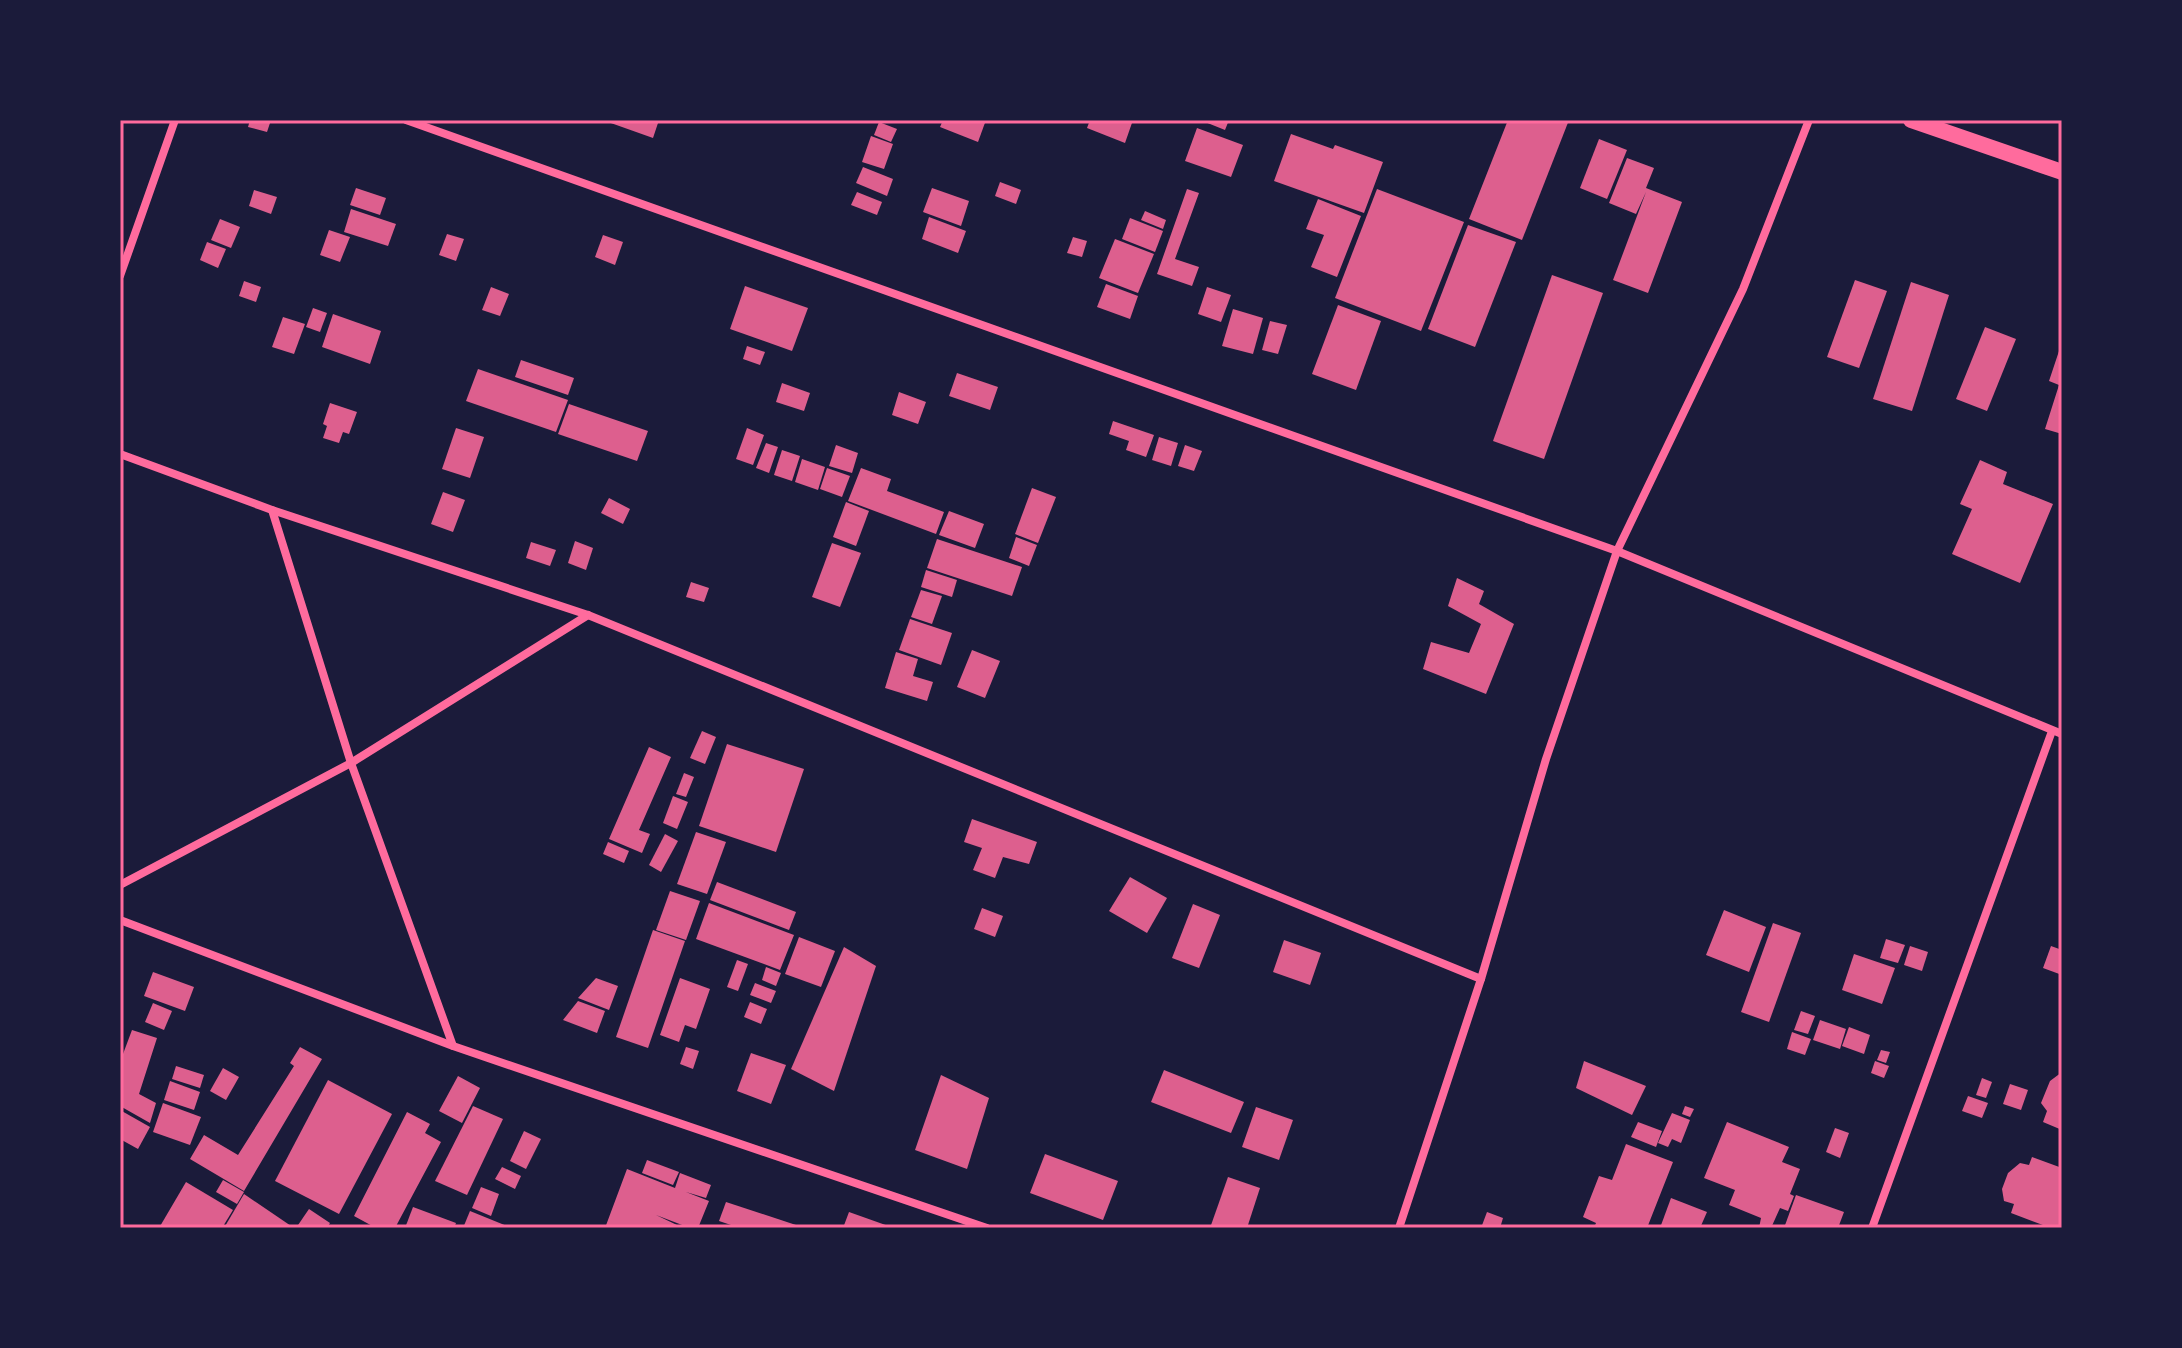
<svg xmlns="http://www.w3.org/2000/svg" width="2182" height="1348" viewBox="0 0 2182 1348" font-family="Barlow,sans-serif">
<rect width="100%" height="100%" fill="#1b1b3a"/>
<g fill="#dd5f8e">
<polygon points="250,120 271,120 267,132 248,127"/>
<polygon points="609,120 659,120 653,138 608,122"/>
<polygon points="943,120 986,120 978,142 940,127"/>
<polygon points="1090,120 1133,120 1125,143 1087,128"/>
<polygon points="1200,120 1229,120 1225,130"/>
<polygon points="1508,120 1569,120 1522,240 1469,219"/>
<polygon points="879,122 897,129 891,142 874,135"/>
<polygon points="1197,128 1243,145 1231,177 1185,161"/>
<polygon points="1291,134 1333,149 1335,145 1383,162 1364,213 1274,181"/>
<polygon points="871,136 893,144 884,169 862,162"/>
<polygon points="1599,139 1627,150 1607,199 1580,188"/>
<polygon points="1627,158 1654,168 1646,188 1682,202 1648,293 1613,280 1646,192 1636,214 1609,203"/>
<polygon points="863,167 893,179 887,196 856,183"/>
<polygon points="1000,182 1021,190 1016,204 995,196"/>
<polygon points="356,188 386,198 380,215 350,205"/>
<polygon points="932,188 969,201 961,226 923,212"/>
<polygon points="1187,189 1199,193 1175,259 1199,267 1192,286 1157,274"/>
<polygon points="1377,189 1464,222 1421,331 1335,298"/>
<polygon points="254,190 277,197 271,214 249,206"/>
<polygon points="857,192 882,202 877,215 851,205"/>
<polygon points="1318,199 1361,216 1337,277 1311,267 1324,235 1306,229"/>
<polygon points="351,209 396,224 388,246 344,232"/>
<polygon points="1145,211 1166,220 1163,229 1141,220"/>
<polygon points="929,217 966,231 958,253 922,239"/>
<polygon points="1130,218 1163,231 1155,252 1122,239"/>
<polygon points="220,219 240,227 231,248 211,240"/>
<polygon points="1468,225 1516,242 1475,347 1428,329"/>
<polygon points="329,230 350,237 340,262 320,255"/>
<polygon points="447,234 464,239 456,261 439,255"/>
<polygon points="603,235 623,242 615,265 595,257"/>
<polygon points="1073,237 1087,241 1082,257 1067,253"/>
<polygon points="1115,239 1154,254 1138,293 1099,278"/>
<polygon points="207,242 226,249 218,268 200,260"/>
<polygon points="1552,275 1603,293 1544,459 1493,441"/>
<polygon points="1855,280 1887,291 1859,368 1827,357"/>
<polygon points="244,281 261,287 256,302 239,296"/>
<polygon points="1911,282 1949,295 1912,411 1873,399"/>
<polygon points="1106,284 1138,296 1130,319 1097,307"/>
<polygon points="745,286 808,308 792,351 730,329"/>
<polygon points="491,287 509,294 500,316 482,310"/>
<polygon points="1207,287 1231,295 1221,322 1198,314"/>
<polygon points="1338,305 1381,321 1356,390 1312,374"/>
<polygon points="313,308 327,313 320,332 306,327"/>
<polygon points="1233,309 1263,318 1253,354 1222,346"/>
<polygon points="333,314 381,331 370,364 322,347"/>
<polygon points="283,317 305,324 294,354 272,347"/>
<polygon points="1270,321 1287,325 1278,354 1262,350"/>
<polygon points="1985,327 2016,339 1987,411 1956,399"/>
<polygon points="2061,345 2062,345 2062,434 2045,429 2059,385 2049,381"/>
<polygon points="747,346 765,352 760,365 743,359"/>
<polygon points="521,360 574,378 568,395 515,377"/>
<polygon points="478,369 568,400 556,432 466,401"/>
<polygon points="957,373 998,387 990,410 949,396"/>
<polygon points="782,383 810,393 804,411 776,402"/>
<polygon points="899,392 926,402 918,424 892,415"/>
<polygon points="330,403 357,412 349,434 343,432 339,443 323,438 327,426 323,424"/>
<polygon points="569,404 648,431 637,461 558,434"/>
<polygon points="1113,421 1154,435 1146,457 1126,450 1129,441 1109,434"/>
<polygon points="456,428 484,437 470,478 442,469"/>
<polygon points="747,428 764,435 753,465 736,459"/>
<polygon points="1159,437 1178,443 1171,466 1152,460"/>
<polygon points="766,443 778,447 769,473 756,468"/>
<polygon points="836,445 858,453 852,473 829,466"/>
<polygon points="1185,445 1202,451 1194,471 1178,466"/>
<polygon points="782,450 800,456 792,481 774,475"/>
<polygon points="802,459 825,467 818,490 795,482"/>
<polygon points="1980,460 2007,472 2003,484 2053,504 2020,583 1952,554 1972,509 1960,504"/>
<polygon points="827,468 850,476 842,497 820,489"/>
<polygon points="861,468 891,479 887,491 944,512 936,534 848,501"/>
<polygon points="1032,488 1056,497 1038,543 1015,534"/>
<polygon points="443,492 465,500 453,532 431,524"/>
<polygon points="609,498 630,509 623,524 601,513"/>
<polygon points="846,502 869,511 856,546 833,537"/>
<polygon points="949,511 984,524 975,548 939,535"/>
<polygon points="1016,537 1037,545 1029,566 1009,558"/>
<polygon points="937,539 1022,567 1012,596 927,568"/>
<polygon points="575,541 593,548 586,570 568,563"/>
<polygon points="531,542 556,550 550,566 526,558"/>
<polygon points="832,543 861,553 840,607 812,597"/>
<polygon points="926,570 957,580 952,597 921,587"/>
<polygon points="1457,578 1484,591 1479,604 1514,624 1486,694 1423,669 1431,642 1469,653 1481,624 1448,606"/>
<polygon points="691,582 709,588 704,602 686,597"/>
<polygon points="921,590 942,596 932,624 911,617"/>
<polygon points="910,619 952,633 941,665 899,650"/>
<polygon points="972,650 1000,661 985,698 957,687"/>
<polygon points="896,652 918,659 913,676 933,682 927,701 885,688"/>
<polygon points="702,731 716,737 705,764 690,758"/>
<polygon points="727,744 804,769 776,852 699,826"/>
<polygon points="649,747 671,757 639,830 650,834 642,853 609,839"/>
<polygon points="684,773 694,777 686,797 676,794"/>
<polygon points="673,796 688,802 677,829 663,823"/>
<polygon points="972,819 1037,842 1029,864 1003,857 995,878 973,870 982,848 964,842"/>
<polygon points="696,832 726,842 707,894 677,884"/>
<polygon points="665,834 678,841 661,872 649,865"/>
<polygon points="608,842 629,851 624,863 603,854"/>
<polygon points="1130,877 1167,898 1147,933 1109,911"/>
<polygon points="717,882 796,912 789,930 710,900"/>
<polygon points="670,891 700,901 686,940 656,930"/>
<polygon points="709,903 794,935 780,970 696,939"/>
<polygon points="1193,904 1220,915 1199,968 1172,958"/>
<polygon points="982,908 1003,916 995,937 974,929"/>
<polygon points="1724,910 1766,927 1749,972 1706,955"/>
<polygon points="1773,923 1801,933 1769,1022 1741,1012"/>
<polygon points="653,930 685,941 648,1048 616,1037"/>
<polygon points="799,937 835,951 821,987 785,974"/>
<polygon points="1886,939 1905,945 1898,963 1880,958"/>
<polygon points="1284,940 1321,953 1310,985 1273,972"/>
<polygon points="1910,946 1928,952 1922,971 1904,965"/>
<polygon points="2051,946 2062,950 2062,975 2043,968"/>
<polygon points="844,947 876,966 834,1091 791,1069"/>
<polygon points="1854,954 1895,968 1882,1004 1842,990"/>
<polygon points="737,960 748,964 738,991 727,987"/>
<polygon points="766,967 781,973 776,986 762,980"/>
<polygon points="153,972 194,987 185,1011 144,996"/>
<polygon points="596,978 618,986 609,1010 578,998"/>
<polygon points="680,978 710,989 696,1029 685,1025 679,1042 660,1035"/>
<polygon points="755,983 776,991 771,1003 750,995"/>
<polygon points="578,1001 605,1011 597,1033 563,1020"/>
<polygon points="750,1002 767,1009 761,1024 744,1017"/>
<polygon points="153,1003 172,1011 164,1030 145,1022"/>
<polygon points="1801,1011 1815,1016 1808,1034 1794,1030"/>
<polygon points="1820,1020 1846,1029 1840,1049 1813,1040"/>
<polygon points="1849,1027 1870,1035 1864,1054 1842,1046"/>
<polygon points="132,1030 157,1038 139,1094 156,1103 150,1123 120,1106 120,1062"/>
<polygon points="1792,1032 1811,1039 1805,1055 1787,1049"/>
<polygon points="300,1047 322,1059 244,1191 190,1159 204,1135 238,1155 294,1066 290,1063"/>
<polygon points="686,1047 699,1051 693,1069 680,1064"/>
<polygon points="1881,1050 1890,1052 1886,1063 1877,1060"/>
<polygon points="751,1053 786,1065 771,1104 737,1091"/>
<polygon points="1584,1061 1646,1086 1632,1115 1576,1088"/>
<polygon points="1875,1061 1889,1066 1884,1078 1871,1073"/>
<polygon points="176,1066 204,1075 200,1088 172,1079"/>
<polygon points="223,1068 239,1077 226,1100 210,1091"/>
<polygon points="1164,1070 1244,1102 1231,1133 1151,1102"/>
<polygon points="2062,1072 2062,1130 2043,1122 2047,1111 2041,1103 2050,1081"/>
<polygon points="941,1075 989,1098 967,1169 915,1150"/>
<polygon points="458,1076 480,1088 462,1123 439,1111"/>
<polygon points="1982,1078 1992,1082 1986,1098 1976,1095"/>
<polygon points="328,1080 392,1114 339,1214 275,1181"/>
<polygon points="170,1081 200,1092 194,1110 164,1100"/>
<polygon points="2010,1084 2028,1090 2021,1110 2003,1104"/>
<polygon points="1968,1096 1988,1103 1982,1118 1962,1111"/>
<polygon points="163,1103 201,1117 190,1145 153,1132"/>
<polygon points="473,1106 503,1119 467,1195 435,1181"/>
<polygon points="1685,1106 1694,1109 1690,1117 1682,1114"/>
<polygon points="1256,1107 1293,1120 1279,1160 1242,1147"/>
<polygon points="120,1110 150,1127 138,1149 120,1139"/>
<polygon points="407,1112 430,1124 425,1133 441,1142 395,1228 376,1228 354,1216"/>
<polygon points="1672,1113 1690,1120 1681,1143 1672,1139 1668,1147 1658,1143"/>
<polygon points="1638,1122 1662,1131 1656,1147 1631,1137"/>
<polygon points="1727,1122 1789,1147 1782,1162 1800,1169 1790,1194 1794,1196 1788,1211 1780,1208 1771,1228 1759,1228 1761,1218 1729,1205 1735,1190 1704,1178"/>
<polygon points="1835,1128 1849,1133 1840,1158 1826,1152"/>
<polygon points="524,1131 541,1139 526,1169 510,1161"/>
<polygon points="1626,1144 1673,1162 1647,1228 1594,1228 1596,1223 1583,1217 1599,1176 1612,1180"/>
<polygon points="1045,1154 1118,1181 1103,1220 1030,1193"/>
<polygon points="2032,1157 2062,1168 2062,1228 2051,1228 2011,1213 2014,1204 2004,1201 2002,1189 2008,1173 2020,1163 2029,1165"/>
<polygon points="647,1160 679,1172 673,1185 642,1173"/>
<polygon points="502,1167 521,1176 515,1189 495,1179"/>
<polygon points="627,1169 675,1188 680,1173 711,1185 706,1198 686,1192 709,1201 698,1228 690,1228 656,1215 677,1225 675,1228 605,1228"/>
<polygon points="1228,1177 1260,1188 1247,1228 1210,1228"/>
<polygon points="223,1180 244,1192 237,1204 216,1192"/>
<polygon points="186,1182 233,1210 222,1228 159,1228"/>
<polygon points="481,1187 499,1194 491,1216 472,1208"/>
<polygon points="244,1194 294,1228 224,1228"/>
<polygon points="1796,1195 1844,1212 1838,1228 1784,1228"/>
<polygon points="1671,1198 1707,1212 1700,1228 1660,1228"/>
<polygon points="726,1202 802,1227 802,1228 740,1228 719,1221"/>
<polygon points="413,1207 456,1223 454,1228 405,1228"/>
<polygon points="309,1209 330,1223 327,1228 296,1228"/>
<polygon points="470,1211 512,1228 463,1228"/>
<polygon points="849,1212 894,1228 843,1228"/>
<polygon points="1487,1212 1503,1218 1500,1228 1481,1228"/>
</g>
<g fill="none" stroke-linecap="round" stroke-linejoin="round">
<g stroke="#ff6b9d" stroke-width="8">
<polyline points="406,120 1617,551 2062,734"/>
<polyline points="120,276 175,120"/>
<polyline points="120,454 272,510 588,615 1481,979"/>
<polyline points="272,510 351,763 453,1046"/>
<polyline points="120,885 351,763 588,615"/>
<polyline points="120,920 453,1046 987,1228"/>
<polyline points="1399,1228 1481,979 1546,759 1617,551 1743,289 1809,120"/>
<polyline points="1872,1228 2052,731"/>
</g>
<polyline stroke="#ff6b9d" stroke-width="16" points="1911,120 2062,172"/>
</g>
<rect width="2182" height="1348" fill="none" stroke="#1b1b3a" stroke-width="244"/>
<rect x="122" y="122" width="1938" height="1104" fill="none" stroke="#ff6b9d" stroke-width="3"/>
</svg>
